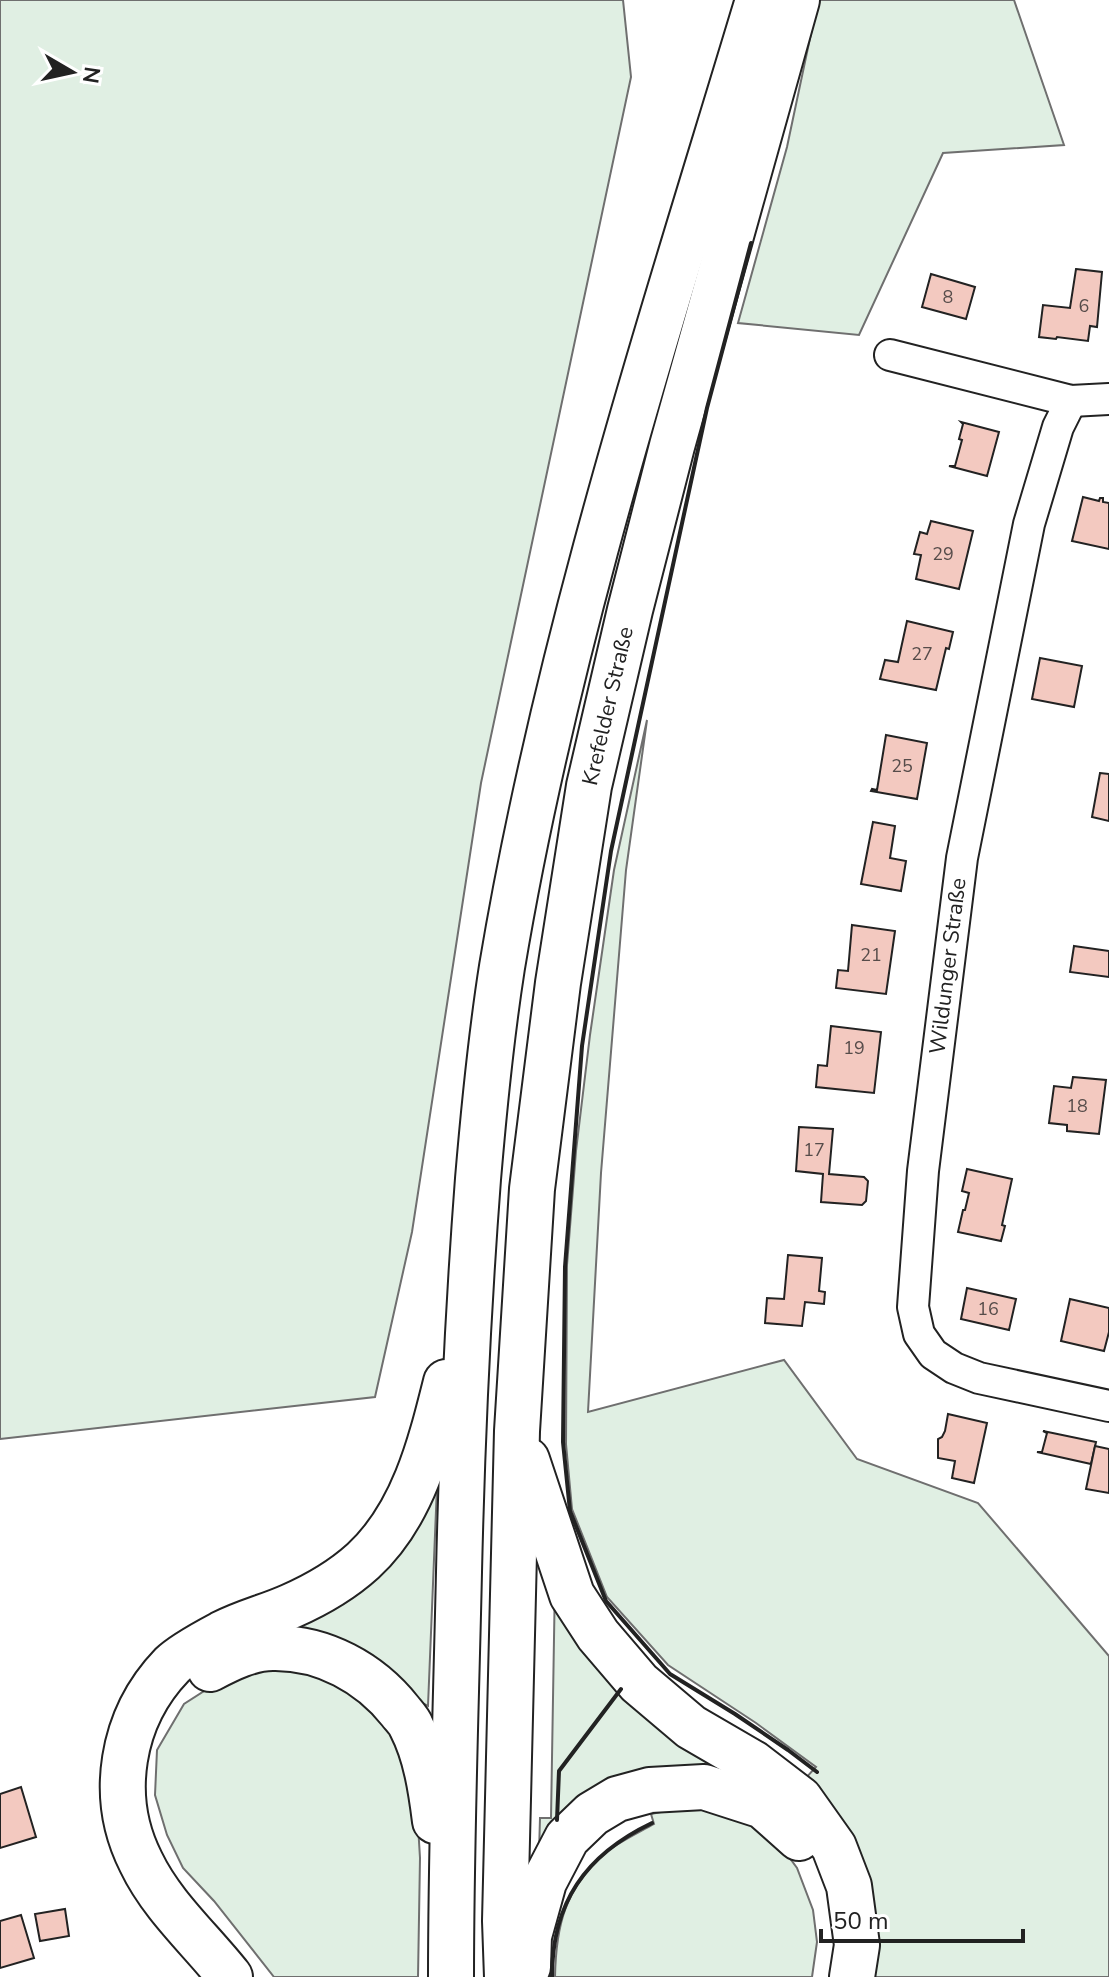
<svg xmlns="http://www.w3.org/2000/svg" width="1109" height="1977" viewBox="0 0 1109 1977" font-family="'Nunito Sans',sans-serif">
<rect width="100%" height="100%" fill="#fff"/>
<g fill="#e0efe3" stroke="#6f6f6f" stroke-width="2">
<polygon points="0,0 623,0 631,77 481,783 412,1232 375,1397 0,1439"/>
<polygon points="819,0 1014,0 1064,145 943,153 859,335 738,323 787,147 813,24"/>
<polygon points="647,720 626,870 601,1173 588,1412 784,1360 857,1459 978,1503 1109,1656 1109,1977 870,1977 804,1780 816,1767 756,1723 668,1665 607,1597 572,1509 566,1444 567,1265 576,1151 590,1035 614,870"/>
<polygon points="437,1486 428,1706 273,1626"/>
<polygon points="555,1579 758,1777 718,1774 539,1853 540,1818 551,1818"/>
<polygon points="290,1663 333,1675 386,1720 416,1792 420,1858 418,1977 274,1977 214,1901 183,1868 167,1835 155,1795 157,1750 184,1704 223,1679"/>
<path d="M685,1807L713,1808L756,1826L786,1853L797,1868L813,1910L817,1942L812,1977H555C556,1925 565,1889 605,1853C619,1842 638,1833 654,1824L651,1814Z"/>
</g>
<g fill="#f3c9c0" stroke="#222" stroke-width="2">
<polygon points="1076,269 1102,272 1097,327 1090,326 1088,341 1057,337 1056,339 1039,337 1043,305 1070,308"/>
<polygon points="931,274 975,287 966,319 922,307"/>
<polygon points="961,422 999,432 987,476 949,466 955,466 962,440 959,439 963,424"/>
<polygon points="1083,497 1099,501 1100,498 1103,498 1103,502 1109,503 1109,549 1072,541"/>
<polygon points="931,521 973,531 959,589 916,579 921,555 914,554 920,532 927,534"/>
<polygon points="907,621 953,632 949,649 946,648 936,690 880,679 885,660 898,662"/>
<polygon points="1040,658 1082,666 1074,707 1032,699"/>
<polygon points="886,735 927,743 917,799 871,791 872,789 877,790"/>
<polygon points="1100,773 1109,774 1109,821 1092,817"/>
<polygon points="873,822 895,826 890,858 906,861 901,891 861,884"/>
<polygon points="852,925 895,931 886,994 836,988 838,970 848,971"/>
<polygon points="1074,946 1109,951 1109,977 1070,972"/>
<polygon points="831,1026 881,1032 874,1093 816,1087 818,1065 827,1066"/>
<polygon points="1073,1077 1106,1080 1099,1134 1067,1131 1067,1125 1049,1123 1054,1086 1071,1088"/>
<polygon points="799,1127 833,1129 829,1174 864,1177 868,1181 866,1201 862,1205 821,1202 823,1174 796,1171"/>
<polygon points="967,1169 1012,1179 1002,1225 1005,1226 1001,1241 958,1232 963,1210 965,1210 969,1193 962,1191"/>
<polygon points="788,1255 822,1258 819,1291 825,1292 824,1304 805,1302 802,1326 765,1323 767,1298 784,1299"/>
<polygon points="967,1288 1016,1299 1009,1330 961,1319"/>
<polygon points="1070,1299 1109,1308 1109,1332 1104,1351 1061,1341"/>
<polygon points="948,1414 987,1423 974,1483 952,1478 955,1461 938,1458 938,1439 942,1437 945,1431"/>
<polygon points="1043,1431 1096,1442 1091,1464 1037,1452 1042,1452 1047,1433"/>
<polygon points="1095,1446 1109,1449 1109,1493 1086,1489"/>
<polygon points="21,1787 36,1837 0,1848 0,1794"/>
<polygon points="65,1909 69,1936 40,1941 35,1914"/>
<polygon points="21,1915 34,1958 0,1968 0,1921"/>
</g>
<g fill="none" stroke-linecap="round" stroke-linejoin="round">
<g stroke="#222" stroke-width="34">
<g id="minor">
<polyline points="890,355 1071,401 1109,399"/>
<polyline points="1071,401 1058,427 1029,524 962,858 923,1171 913,1307 919,1334 933,1354 954,1368 979,1378 1109,1406"/>
</g>
</g>
<g stroke="#222" stroke-width="48">
<g id="highway">
<polyline points="527,1460 572,1595 598,1635 639,1683 691,1727 753,1763 800,1799 834,1847 849,1886 857,1945 852,1977"/>
<path d="M210,1669C229,1659 251,1648 273,1648C323,1647 370,1673 400,1711C404,1716 409,1721 411,1726C426,1755 431,1789 435,1821"/>
<polyline points="528,1967 529,1936 544,1882 567,1838 592,1814 617,1799 650,1790 704,1787 763,1806 799,1838"/>
<path d="M230,1977C200,1939 162,1906 141,1862C108,1797 121,1718 172,1665C183,1654 208,1641 223,1633C244,1622 269,1616 291,1606C316,1595 342,1580 363,1561C413,1515 430,1446 446,1382"/>
<path d="M451,1977C451,1842 456,1707 459,1572C462,1441 468,1310 478,1179C484,1108 491,1037 502,967C557,638 662,319 758,0"/>
<polyline points="507,1977 505,1921 517,1431 532,1189 558,983 589,786 630,610 672,446 797,0"/>
</g>
</g>
<use href="#minor" stroke="#fff" stroke-width="30"/>
<use href="#highway" stroke="#fff" stroke-width="44"/>
<g stroke="#222" stroke-width="4">
<polyline points="751,243 707,408 611,851 582,1046 565,1267 563,1442 570,1511 606,1601 670,1674 735,1714 788,1750 817,1772"/>
<polyline points="557,1820 559,1771 621,1689"/>
<path d="M552,1977C552,1903 585,1855 652,1823"/>
</g>
</g>
<g text-anchor="middle" dominant-baseline="central" stroke-width="6" stroke-linejoin="round" paint-order="stroke">
<g font-size="18" fill="#564c4a">
<text x="948" y="297">8</text>
<text x="1084" y="306">6</text>
<text x="943" y="554">29</text>
<text x="922" y="654">27</text>
<text x="902" y="766">25</text>
<text x="871" y="955">21</text>
<text x="854" y="1048">19</text>
<text x="1077" y="1106">18</text>
<text x="814" y="1150">17</text>
<text x="988" y="1309">16</text>
</g>
<g font-size="22" fill="#222" stroke="#fff">
<text transform="translate(608 706) rotate(-77)">Krefelder Straße</text>
<text transform="translate(948 966) rotate(-83)">Wildunger Straße</text>
</g>
</g>
<g transform="translate(72 72) rotate(99)" stroke="#ffffff" stroke-width="6" paint-order="stroke">
<path d="M0-6L14 30L0 20L-14 30Z" fill="#222222"/>
<text y="-12" font-size="22" font-weight="bold" text-anchor="middle" fill="#222222">N</text>
</g>
<path d="M821 1929v12h202v-12" fill="none" stroke="#222222" stroke-width="4"/>
<text x="833" y="1929" font-size="24" fill="#222222" stroke="#ffffff" stroke-width="6" paint-order="stroke">50 m</text>
</svg>
